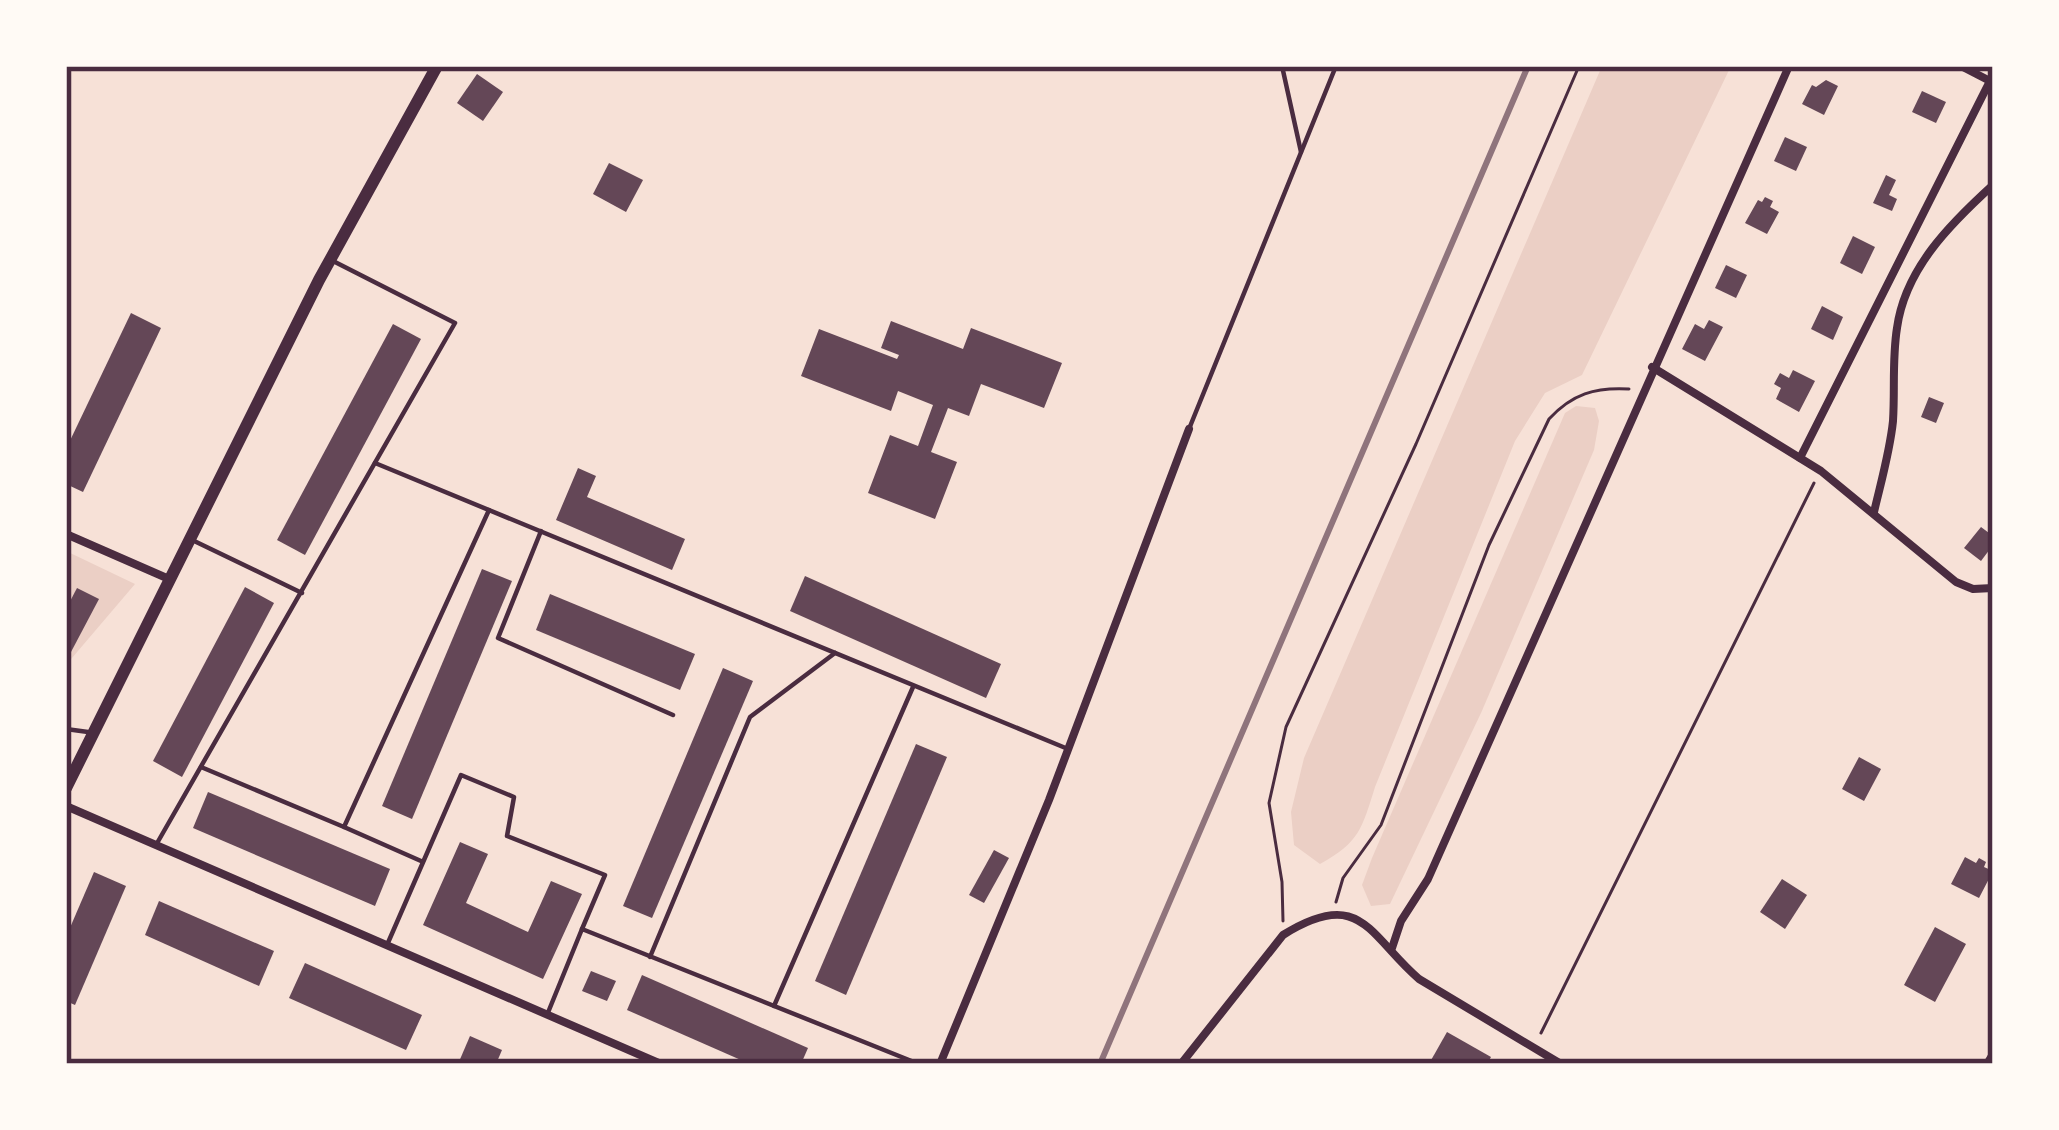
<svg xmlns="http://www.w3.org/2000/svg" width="2059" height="1130" viewBox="0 0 2059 1130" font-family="Merriweather,serif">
<rect width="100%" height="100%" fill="#f7e1d7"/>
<g fill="#ebcfc5">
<path d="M1602,66H1731L1582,375L1545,393L1515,441L1375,787C1362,828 1360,842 1320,864L1294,845L1291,812L1304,758Z"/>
<polygon points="1576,406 1595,408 1599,421 1594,450 1481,713 1390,904 1371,906 1362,885 1372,858 1565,413"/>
<polygon points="66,551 135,584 66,665"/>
</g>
<g fill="#644757">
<polygon points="477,74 503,92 483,121 457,103"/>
<polygon points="1826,80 1838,86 1824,115 1802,104 1812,85 1816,87"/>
<polygon points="1922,91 1946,102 1936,123 1912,112"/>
<polygon points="1785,137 1807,147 1796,171 1774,161"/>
<polygon points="609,163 643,180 626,212 593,194"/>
<polygon points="1886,175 1896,180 1889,195 1897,199 1892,211 1873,203"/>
<polygon points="1765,197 1773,201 1770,207 1779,212 1767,234 1745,223 1758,200 1762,202"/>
<polygon points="1853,236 1875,247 1862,274 1840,263"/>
<polygon points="1726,265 1747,275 1736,298 1715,288"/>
<polygon points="1822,306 1843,317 1833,340 1811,329"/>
<polygon points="131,313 161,328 83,492 66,484 66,449"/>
<polygon points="1709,320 1723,327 1705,361 1682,349 1695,324 1704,329"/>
<polygon points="891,321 963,349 971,328 1062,363 1044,408 981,384 969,416 948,408 931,452 957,462 935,519 868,493 890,435 918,446 933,405 898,391 891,411 801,376 819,329 897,359 899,355 881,348"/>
<polygon points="393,324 421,339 305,555 277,540"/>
<polygon points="1793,370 1815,381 1799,412 1776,399 1781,388 1774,384 1780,373 1789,378"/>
<polygon points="1929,397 1944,403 1936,423 1921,417"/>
<polygon points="578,468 596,476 587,497 685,539 672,570 556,520"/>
<polygon points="1981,527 1993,536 1993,545 1981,561 1964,548"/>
<polygon points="482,569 512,581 412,819 382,806"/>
<polygon points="805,576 1001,664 986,698 790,611"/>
<polygon points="245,587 274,603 182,777 153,761"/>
<polygon points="77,588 99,599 71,652 66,650 66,609"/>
<polygon points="550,594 695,654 680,690 536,630"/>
<polygon points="723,668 753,681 652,918 623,906"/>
<polygon points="916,744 947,757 846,995 815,981"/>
<polygon points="1859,757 1881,769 1864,801 1842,789"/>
<polygon points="208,792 390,869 375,906 193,828"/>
<polygon points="460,842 488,854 466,903 528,932 551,881 582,894 543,979 423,925"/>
<polygon points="994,850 1009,858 984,903 969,895"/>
<polygon points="1965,857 1976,863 1979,858 1986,862 1984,867 1993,871 1979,898 1951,884"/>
<polygon points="94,872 126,886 75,1005 66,1001 66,937"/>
<polygon points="1782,879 1807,895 1785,929 1760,912"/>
<polygon points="159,901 274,951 259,986 145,935"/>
<polygon points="1935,927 1966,944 1935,1002 1904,985"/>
<polygon points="305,963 422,1015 406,1050 289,998"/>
<polygon points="591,971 616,981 607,1001 582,991"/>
<polygon points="642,975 808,1048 801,1064 750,1064 627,1010"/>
<polygon points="1447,1032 1491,1057 1487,1064 1430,1062"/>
<polygon points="470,1036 502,1050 496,1064 458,1064"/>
</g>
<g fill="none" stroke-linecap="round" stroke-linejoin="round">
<g stroke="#4a2c40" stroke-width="3">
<path d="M1336,902L1343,878L1381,825L1489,545L1549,419C1572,394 1595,387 1629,389"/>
<polyline points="1283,921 1282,882 1269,803 1286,727 1416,444 1579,66"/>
<polyline points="1541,1033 1814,483"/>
</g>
<g stroke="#4a2c40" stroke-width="4.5">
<polyline points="1282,66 1301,152"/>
<polyline points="1189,429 1336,66"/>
<polyline points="375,463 1068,749"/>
<polyline points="541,531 498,638 673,715"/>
<polyline points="190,539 302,593"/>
<polyline points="66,729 88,732"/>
<polyline points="201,767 344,827 489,510"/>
<polyline points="344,827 421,861"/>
<polyline points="156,845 455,323 333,261"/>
<polyline points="387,945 461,775 514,797 507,836 605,875 582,929"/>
<polyline points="650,957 750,717 835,653"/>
<polyline points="774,1006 913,687"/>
<polyline points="547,1015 582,929 919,1064"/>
</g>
<g stroke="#4a2c40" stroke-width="8">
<polyline points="1961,66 1990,81"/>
<polyline points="1652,367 1821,471 1956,582 1973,589 1993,588"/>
<polyline points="1800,458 1993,75"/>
<path d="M1874,512C1881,482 1890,451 1893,421C1895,390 1892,359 1897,328C1905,269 1950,224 1993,185"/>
<polyline points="66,534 169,579"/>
<polyline points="66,806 661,1064"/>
<polyline points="1392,948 1401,921 1428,879 1789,66"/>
<polyline points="940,1064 1049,800 1189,429"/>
<path d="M1181,1064L1283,935C1361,886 1369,936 1419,979L1561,1064"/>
<polyline points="1987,1064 1993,1054"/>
</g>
<polyline stroke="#4a2c40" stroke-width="12" points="66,788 319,280 437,66"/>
<polyline stroke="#8f747c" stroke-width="6" points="1100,1064 1528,66"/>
</g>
<rect width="2059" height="1130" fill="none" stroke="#fffaf5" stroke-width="138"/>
<rect x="69" y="69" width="1921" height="992" fill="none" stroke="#4a2c40" stroke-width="4.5"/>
</svg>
